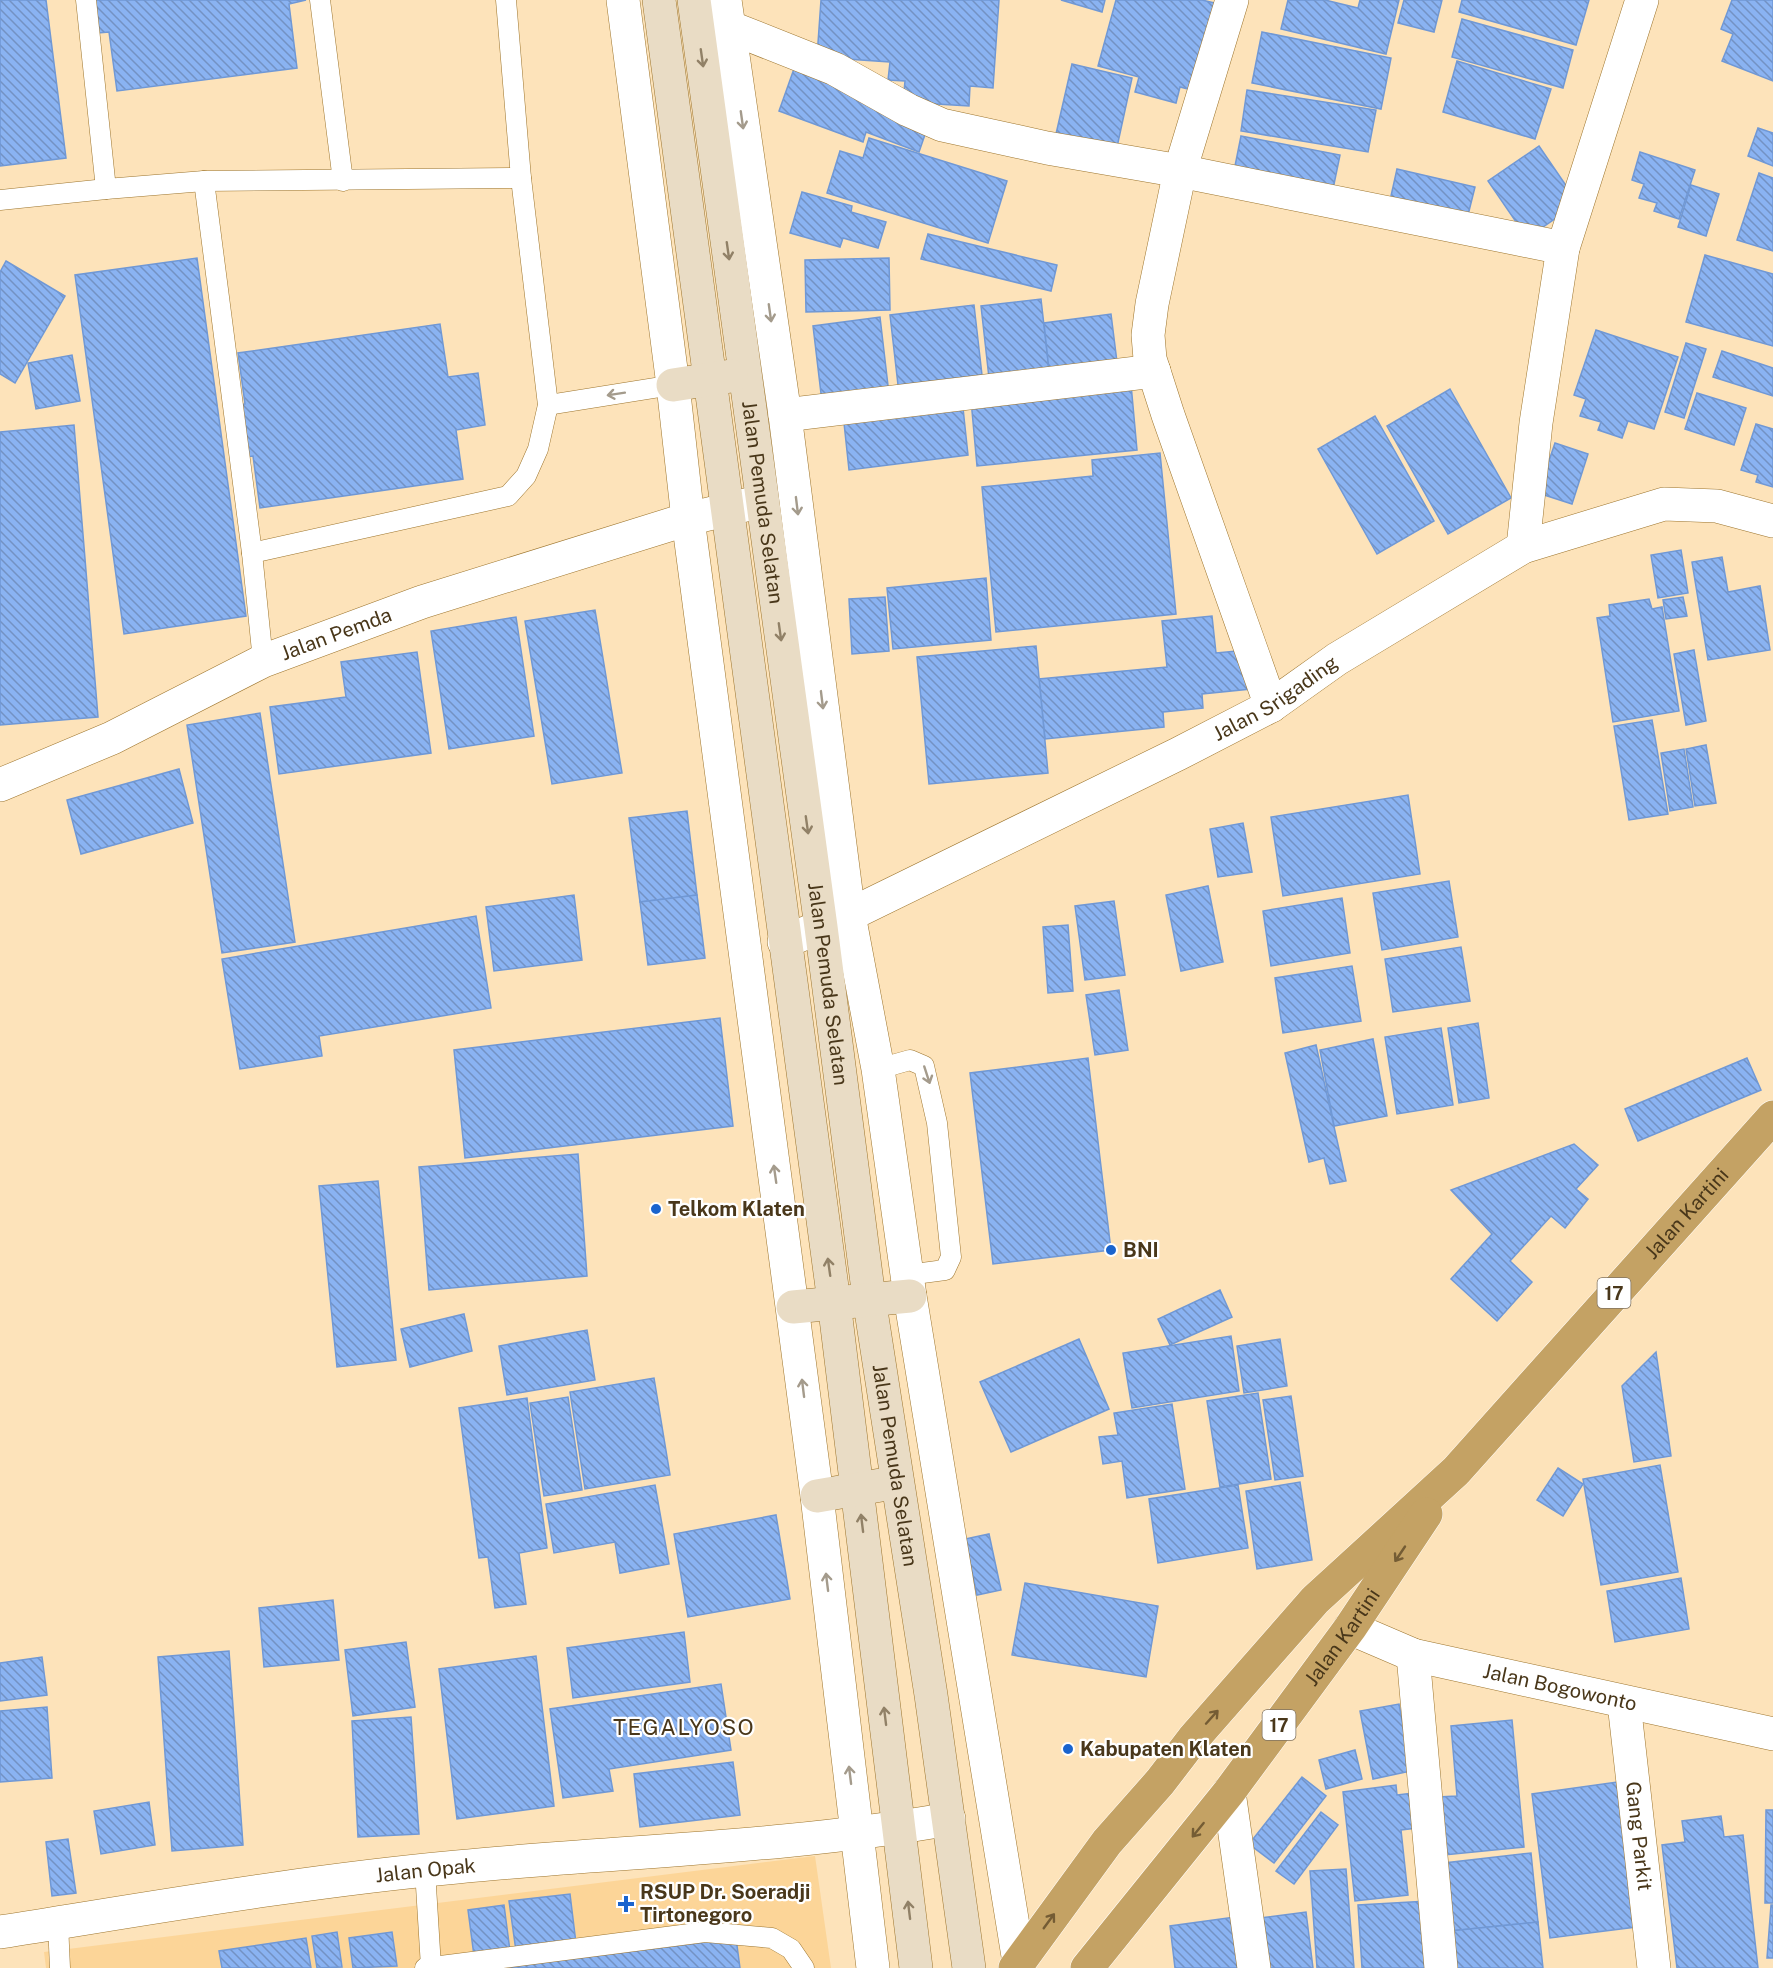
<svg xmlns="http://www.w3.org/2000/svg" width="1773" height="1968" viewBox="0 0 1773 1968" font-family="'Public Sans',sans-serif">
<defs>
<pattern id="building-back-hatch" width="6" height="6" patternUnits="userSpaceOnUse" patternTransform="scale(1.5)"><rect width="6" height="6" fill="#8ab3f2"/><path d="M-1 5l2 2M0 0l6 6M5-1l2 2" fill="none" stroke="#7392c3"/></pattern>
</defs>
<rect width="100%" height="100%" fill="#fde3ba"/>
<polygon fill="#fcd598" points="815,1856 831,1968 46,1968 44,1952"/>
<g fill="url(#building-back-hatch)" stroke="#7098d5" stroke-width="1.5">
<polygon points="0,0 46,0 66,158 0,166"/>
<polygon points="94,0 306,0 289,4 297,68 117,91 109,32 98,33"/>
<polygon points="821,0 999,0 993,88 970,86 969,106 903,102 905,81 888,80 890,62 817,57"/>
<polygon points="1061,0 1105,0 1102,12"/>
<polygon points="1116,0 1202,0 1219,4 1196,91 1180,87 1176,103 1135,92 1139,77 1098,66"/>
<polygon points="1288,0 1325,0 1358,8 1360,0 1399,0 1386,54 1281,29"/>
<polygon points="1404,0 1442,0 1434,32 1398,23"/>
<polygon points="1462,0 1589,0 1576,45 1459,12"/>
<polygon points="1732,0 1773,0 1773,81 1722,61 1733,34 1721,29"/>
<polygon points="1462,19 1573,50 1563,88 1452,57"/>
<polygon points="1262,32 1391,58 1381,109 1252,83"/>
<polygon points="1457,61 1551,89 1535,139 1443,112"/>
<polygon points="1072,64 1132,78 1117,147 1056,134"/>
<polygon points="795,66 928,126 919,152 866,132 863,142 779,111"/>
<polygon points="1247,90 1376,110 1368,152 1241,131"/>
<polygon points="1758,128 1773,133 1773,166 1748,156"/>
<polygon points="1241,136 1340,155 1332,194 1233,176"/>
<polygon points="869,138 1007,181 988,243 827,193 840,151 863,158"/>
<polygon points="1539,146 1578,203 1527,238 1488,181"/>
<polygon points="1640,152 1695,170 1679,219 1654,211 1657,203 1639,198 1644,184 1632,180"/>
<polygon points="1397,169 1475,187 1466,223 1389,205"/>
<polygon points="1759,173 1773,178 1773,251 1737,240"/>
<polygon points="1691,185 1719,194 1706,236 1678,227"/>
<polygon points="802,192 852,206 851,212 886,222 878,248 843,238 840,247 790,233"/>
<polygon points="928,234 1057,265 1051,291 921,259"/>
<polygon points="1705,255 1773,274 1773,346 1686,322"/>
<polygon points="197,258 246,616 124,634 75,275"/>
<polygon points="889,258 890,310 806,312 805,260"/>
<polygon points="6,261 65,296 15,383 0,374 0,272"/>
<polygon points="1041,299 1049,370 989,378 981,306"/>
<polygon points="974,305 982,375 898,385 890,315"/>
<polygon points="1111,314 1117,362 1049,370 1044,323"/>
<polygon points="880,317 889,394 822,402 813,326"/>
<polygon points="440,324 448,377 478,373 485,425 456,430 463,479 260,508 253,456 246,457 239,405 245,404 238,353"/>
<polygon points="1596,330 1678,357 1654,429 1628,421 1622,438 1598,430 1601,422 1580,416 1586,399 1574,395"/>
<polygon points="1686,343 1706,349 1684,418 1665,412"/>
<polygon points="1722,351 1773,368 1773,396 1713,377"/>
<polygon points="72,355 80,401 36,409 28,363"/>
<polygon points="1131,384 1137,450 977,466 971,400"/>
<polygon points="1450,389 1511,498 1448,534 1387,426"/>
<polygon points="1697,393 1746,408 1734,445 1685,429"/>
<polygon points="963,408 968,455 849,470 844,423"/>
<polygon points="1375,416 1434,521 1377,554 1318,449"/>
<polygon points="1756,424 1773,429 1773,487 1756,482 1758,475 1741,470"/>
<polygon points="74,425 98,717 0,725 0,432"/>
<polygon points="1555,443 1588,454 1572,504 1538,493"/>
<polygon points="1160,453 1176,614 996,632 982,487 1093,476 1092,460"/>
<polygon points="1681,550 1688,593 1658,598 1651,555"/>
<polygon points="1722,557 1728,592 1760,586 1770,650 1708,660 1692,562"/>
<polygon points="986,578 991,640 893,649 887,588"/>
<polygon points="885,597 889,651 852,654 849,599"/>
<polygon points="1683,597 1687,616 1666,619 1663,600"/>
<polygon points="1649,599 1652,609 1662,607 1679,711 1613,722 1597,618 1610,616 1609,605"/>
<polygon points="595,610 622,773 552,784 525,621"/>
<polygon points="1212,616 1216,653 1247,650 1251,689 1202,694 1203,708 1163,712 1164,727 1045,739 1039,679 1167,667 1162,621"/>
<polygon points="516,617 534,736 449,749 431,631"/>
<polygon points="1036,646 1048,773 929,784 917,657"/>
<polygon points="1694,650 1706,721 1686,725 1674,654"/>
<polygon points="417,652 431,753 279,774 270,707 346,697 341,662"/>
<polygon points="260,713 295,942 222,953 187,725"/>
<polygon points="1652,720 1668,814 1629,820 1614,726"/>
<polygon points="1706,745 1716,803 1695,806 1686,749"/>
<polygon points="1684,749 1693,807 1670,811 1661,753"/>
<polygon points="179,769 193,823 81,854 67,800"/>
<polygon points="1408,795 1420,874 1283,896 1271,817"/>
<polygon points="687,811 697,895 640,902 629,818"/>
<polygon points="1243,823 1252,872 1218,877 1210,829"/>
<polygon points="1449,881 1458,937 1382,950 1373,893"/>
<polygon points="1208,886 1223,962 1181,971 1166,895"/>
<polygon points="574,895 582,960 494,971 486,907"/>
<polygon points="697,895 705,958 648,965 640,902"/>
<polygon points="1342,898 1350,953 1271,966 1263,911"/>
<polygon points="1114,901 1125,975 1085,980 1075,906"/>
<polygon points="476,916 491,1008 319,1036 322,1056 240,1069 222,959"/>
<polygon points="1068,925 1073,991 1048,993 1043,927"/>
<polygon points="1461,947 1470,1001 1393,1012 1385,959"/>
<polygon points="1352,966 1361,1021 1283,1033 1275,978"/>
<polygon points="1119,990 1128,1050 1095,1055 1086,995"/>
<polygon points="720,1018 733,1126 465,1158 454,1050"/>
<polygon points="1478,1023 1489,1098 1459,1103 1448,1028"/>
<polygon points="1441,1028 1453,1105 1397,1114 1385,1037"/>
<polygon points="1373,1039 1387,1116 1334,1126 1320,1050"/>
<polygon points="1316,1045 1346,1181 1330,1184 1324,1158 1309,1162 1285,1053"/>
<polygon points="1088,1058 1111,1250 993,1264 970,1073"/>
<polygon points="1747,1058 1761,1090 1638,1141 1625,1109"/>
<polygon points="1574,1144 1598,1165 1576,1189 1588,1199 1565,1228 1551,1216 1510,1261 1532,1282 1497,1321 1451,1279 1492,1234 1451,1190"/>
<polygon points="578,1154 587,1276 429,1290 419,1167"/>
<polygon points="378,1181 396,1360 337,1367 319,1186"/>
<polygon points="1220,1290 1232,1317 1170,1345 1158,1319"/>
<polygon points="464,1314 472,1351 410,1367 401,1329"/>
<polygon points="587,1330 595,1380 507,1395 499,1346"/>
<polygon points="1231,1336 1239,1391 1132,1408 1123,1353"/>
<polygon points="1079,1339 1109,1409 1011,1452 980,1382"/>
<polygon points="1280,1339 1287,1386 1244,1393 1237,1346"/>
<polygon points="1656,1352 1671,1456 1634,1462 1622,1386"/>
<polygon points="654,1378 670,1475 585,1489 570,1392"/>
<polygon points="1258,1393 1271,1479 1220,1487 1207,1401"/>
<polygon points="1291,1396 1303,1476 1275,1480 1263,1400"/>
<polygon points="568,1397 582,1490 544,1496 530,1403"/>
<polygon points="527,1398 547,1548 519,1553 526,1604 495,1608 488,1557 479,1558 459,1408"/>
<polygon points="1172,1404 1185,1489 1127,1498 1122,1461 1103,1464 1099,1437 1118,1435 1114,1413"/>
<polygon points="1660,1465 1678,1572 1601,1585 1583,1479"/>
<polygon points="1558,1468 1583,1484 1563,1516 1537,1500"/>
<polygon points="1300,1482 1312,1560 1257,1569 1246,1491"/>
<polygon points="655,1485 669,1564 620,1573 615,1542 554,1553 546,1504"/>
<polygon points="1238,1485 1248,1548 1158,1563 1149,1499"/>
<polygon points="776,1515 790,1599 688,1617 674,1534"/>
<polygon points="989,1534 1001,1590 977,1595 965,1539"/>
<polygon points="1681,1578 1689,1629 1615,1642 1607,1591"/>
<polygon points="1025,1583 1158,1606 1146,1677 1012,1655"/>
<polygon points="333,1600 339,1660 264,1667 259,1608"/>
<polygon points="684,1632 690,1682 573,1698 567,1648"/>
<polygon points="406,1642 415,1707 353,1716 345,1650"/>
<polygon points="229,1651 243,1845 172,1851 158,1657"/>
<polygon points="536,1656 554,1806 457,1819 439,1669"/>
<polygon points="42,1657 47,1695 0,1701 0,1663"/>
<polygon points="721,1684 731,1750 609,1769 613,1791 563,1798 550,1709"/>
<polygon points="1399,1704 1411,1771 1373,1779 1360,1711"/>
<polygon points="47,1707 52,1778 0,1782 0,1711"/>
<polygon points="411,1717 419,1834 358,1837 352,1721"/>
<polygon points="1512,1720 1524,1847 1444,1855 1438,1797 1457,1796 1451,1726"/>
<polygon points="1355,1750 1362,1779 1326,1789 1319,1760"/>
<polygon points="733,1762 740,1815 640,1827 634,1774"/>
<polygon points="1302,1777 1326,1796 1274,1863 1249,1844"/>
<polygon points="1617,1782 1636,1927 1550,1938 1532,1794"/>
<polygon points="1396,1785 1397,1795 1413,1793 1417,1828 1401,1830 1408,1895 1355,1901 1343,1792"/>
<polygon points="149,1802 155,1845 101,1854 94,1811"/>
<polygon points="1766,1810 1773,1810 1773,1903 1765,1903"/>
<polygon points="1321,1812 1338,1825 1294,1884 1276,1871"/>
<polygon points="1721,1816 1724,1837 1743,1835 1758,1968 1677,1968 1662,1845 1685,1842 1682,1821"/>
<polygon points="68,1839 76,1893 52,1896 46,1842"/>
<polygon points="1531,1853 1538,1922 1450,1931 1444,1863"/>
<polygon points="1346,1869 1354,1968 1317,1968 1310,1871"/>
<polygon points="570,1894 576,1943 516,1951 509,1901"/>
<polygon points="1428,1901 1432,1968 1362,1968 1358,1905"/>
<polygon points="504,1905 510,1951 474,1956 468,1910"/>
<polygon points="1771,1905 1773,1905 1773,1958 1767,1958"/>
<polygon points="1306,1912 1313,1968 1258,1968 1252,1919"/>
<polygon points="1242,1916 1249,1968 1175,1968 1170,1926"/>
<polygon points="1538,1922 1543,1968 1454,1968 1450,1931"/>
<polygon points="337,1932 342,1967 317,1968 312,1936"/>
<polygon points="392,1932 397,1966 353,1968 349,1938"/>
<polygon points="306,1938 311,1968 222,1968 219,1951"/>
<polygon points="736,1938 740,1968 501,1968"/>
</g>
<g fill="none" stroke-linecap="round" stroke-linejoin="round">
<g stroke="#9d752d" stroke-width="21">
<g id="service">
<polyline points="86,0 106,189 204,181 521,178"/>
<polyline points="320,0 343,181"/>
<polyline points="204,181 252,553 263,661"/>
<polyline points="0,200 106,189"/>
<polyline points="548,405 673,385"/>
<polyline points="252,553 508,496 526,476 538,449 548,405 521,178 506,0"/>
<polyline points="878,1069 910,1060 924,1066 937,1123 951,1257 945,1270 907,1275"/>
<polyline points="425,1870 431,1967"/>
<polyline points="58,1923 60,1968"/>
<polyline points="425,1968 705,1932 772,1938 791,1949 804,1968"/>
</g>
</g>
<g stroke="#9d752d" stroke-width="34">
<g id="minor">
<polyline points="623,0 673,385 688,519 817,1496 873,1968"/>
<polyline points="725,0 785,415 849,915 878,1069 910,1296 1019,1962"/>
<polyline points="1232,0 1180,171 1152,304 1148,335 1150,359 1168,415 1271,706"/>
<polyline points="729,27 835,69 908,110 942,125 1047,148 1180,171 1563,248"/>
<polyline points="785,415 1154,371"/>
<polyline points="1523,547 1536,423 1563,248 1642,0"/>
<path id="s1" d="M0,785L112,738L263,661L422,602L688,519L762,501"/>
<path id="s2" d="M784,942L849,915L1178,754L1271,706L1337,659L1523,547L1664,504L1717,506L1773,521"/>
<path id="s3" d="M1350,1628L1413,1655L1773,1734"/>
<polyline points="1413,1655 1441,1968"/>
<path id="s4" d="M1624,1703L1654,1968"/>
<polyline points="1229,1792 1254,1968"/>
</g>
</g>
<g stroke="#9d752d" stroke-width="34">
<g id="tertiary">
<path id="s5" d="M0,1932C152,1908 304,1881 457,1867C620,1851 787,1848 949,1819"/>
</g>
</g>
<g stroke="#9d752d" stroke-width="34">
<g id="secondary">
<polyline points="659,0 834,1302 916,1968"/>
<path id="s6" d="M694,0L821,927L869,1298L931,1695L969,1968"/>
<polyline points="673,385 731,376"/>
<polyline points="793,1307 910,1296"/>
<polyline points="817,1496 881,1485"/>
</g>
</g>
<g stroke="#fff" stroke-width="34">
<g id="trunk">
<path id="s7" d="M1015,1968L1107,1842L1160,1782L1193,1739L1315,1600L1456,1471L1773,1117"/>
<path id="s8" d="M1087,1968L1229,1792L1350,1628L1426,1514"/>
</g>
</g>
<use href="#service" stroke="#fff" stroke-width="20"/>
<use href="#minor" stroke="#fff" stroke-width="33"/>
<use href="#tertiary" stroke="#fff" stroke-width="33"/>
<use href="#secondary" stroke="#e9dcc5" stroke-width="33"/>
<use href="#trunk" stroke="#c4a264" stroke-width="33"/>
</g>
<defs><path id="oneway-shaft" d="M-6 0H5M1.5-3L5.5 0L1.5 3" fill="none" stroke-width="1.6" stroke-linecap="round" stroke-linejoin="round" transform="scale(1.5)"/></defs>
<g stroke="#918167">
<use href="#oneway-shaft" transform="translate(702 58) rotate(82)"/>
<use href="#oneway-shaft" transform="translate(728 251) rotate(82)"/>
<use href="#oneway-shaft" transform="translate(780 632) rotate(82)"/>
<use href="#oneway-shaft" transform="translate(807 825) rotate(82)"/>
<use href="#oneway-shaft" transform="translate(829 1267) rotate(-98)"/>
<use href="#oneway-shaft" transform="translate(862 1523) rotate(-97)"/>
<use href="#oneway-shaft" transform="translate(885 1716) rotate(-97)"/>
<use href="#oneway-shaft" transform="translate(909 1910) rotate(-97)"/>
</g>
<g stroke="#a49b8c">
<use href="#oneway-shaft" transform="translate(742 120) rotate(82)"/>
<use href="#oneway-shaft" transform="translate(770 313) rotate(82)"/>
<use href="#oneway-shaft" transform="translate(616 394) rotate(171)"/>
<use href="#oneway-shaft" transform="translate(797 506) rotate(83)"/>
<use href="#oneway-shaft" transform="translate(822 700) rotate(83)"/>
<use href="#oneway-shaft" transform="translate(927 1075) rotate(72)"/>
<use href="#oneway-shaft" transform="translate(775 1174) rotate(-98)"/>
<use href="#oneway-shaft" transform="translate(803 1388) rotate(-97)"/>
<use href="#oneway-shaft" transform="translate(827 1582) rotate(-97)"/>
<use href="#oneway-shaft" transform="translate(850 1775) rotate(-97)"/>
</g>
<g stroke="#745c34">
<use href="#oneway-shaft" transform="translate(1400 1554) rotate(124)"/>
<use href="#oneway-shaft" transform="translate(1212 1717) rotate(-48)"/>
<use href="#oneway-shaft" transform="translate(1198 1830) rotate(129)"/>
<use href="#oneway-shaft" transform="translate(1049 1921) rotate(-54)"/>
</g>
<g fill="#1a64ce" stroke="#fff" stroke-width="2">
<circle cx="656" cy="1209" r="6"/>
<circle cx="1111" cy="1250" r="6"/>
<circle cx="1068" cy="1749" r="6"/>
<path d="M623 1895h6v6h6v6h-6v6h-6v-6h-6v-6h6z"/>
</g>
<g text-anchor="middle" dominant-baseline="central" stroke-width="4.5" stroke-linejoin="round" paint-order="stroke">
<g fill="#fff" stroke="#80735f" stroke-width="1.5">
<rect x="1597.5" y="1278" width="33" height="30" rx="4.5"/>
<rect x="1262.5" y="1710" width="33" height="30" rx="4.5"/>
</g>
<g font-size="18" font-weight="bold" fill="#49371a">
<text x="1614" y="1293">17</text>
<text x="1279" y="1725">17</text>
</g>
<g font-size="20" fill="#49371a" stroke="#fff">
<text stroke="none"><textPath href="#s6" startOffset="507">Jalan Pemuda Selatan</textPath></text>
<text stroke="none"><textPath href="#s1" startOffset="369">Jalan Pemda</textPath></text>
<text stroke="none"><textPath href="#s2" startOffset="549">Jalan Srigading</textPath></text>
<text stroke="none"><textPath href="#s6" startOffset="993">Jalan Pemuda Selatan</textPath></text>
<text stroke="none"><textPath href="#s7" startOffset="1012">Jalan Kartini</textPath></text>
<text stroke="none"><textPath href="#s6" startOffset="1479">Jalan Pemuda Selatan</textPath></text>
<text stroke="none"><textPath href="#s8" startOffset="418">Jalan Kartini</textPath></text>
<text stroke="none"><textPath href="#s3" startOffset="219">Jalan Bogowonto</textPath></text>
<text stroke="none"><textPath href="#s4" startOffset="134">Gang Parkit</textPath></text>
<text stroke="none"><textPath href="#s5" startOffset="430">Jalan Opak</textPath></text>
</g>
<g font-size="20" font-weight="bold" fill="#49371a" stroke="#fff" text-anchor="start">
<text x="668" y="1209">Telkom Klaten</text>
<text x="1123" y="1250">BNI</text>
<text x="1080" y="1749">Kabupaten Klaten</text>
<text x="640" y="1892">RSUP Dr. Soeradji<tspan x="640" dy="23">Tirtonegoro</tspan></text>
</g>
<g font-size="22" letter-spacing="1.5" fill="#49371a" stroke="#fff">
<text x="684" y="1727">TEGALYOSO</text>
</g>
</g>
</svg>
